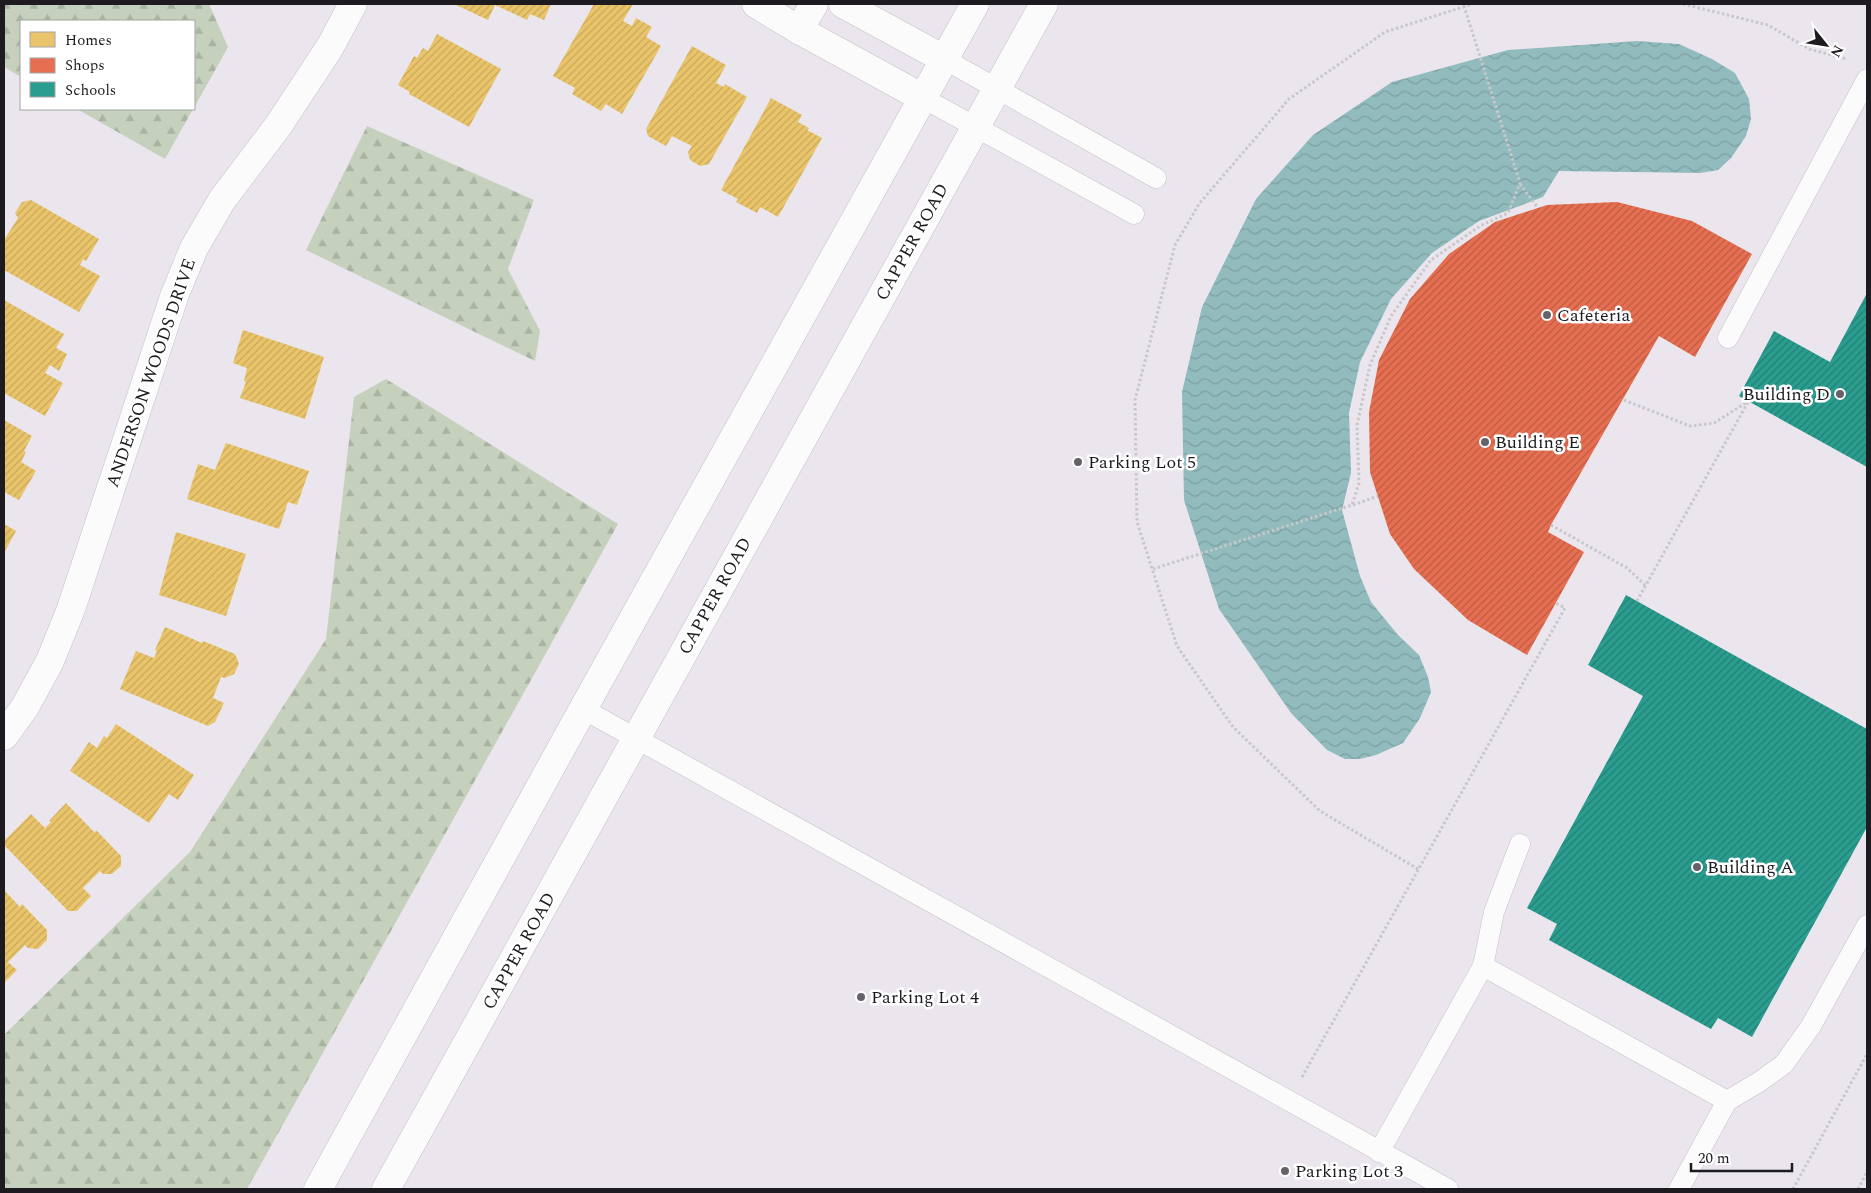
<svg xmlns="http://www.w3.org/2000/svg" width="1871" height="1193" viewBox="0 0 1871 1193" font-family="Spectral,serif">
<defs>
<pattern id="forest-firs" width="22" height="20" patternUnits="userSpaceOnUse" patternTransform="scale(1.25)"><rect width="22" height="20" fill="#c5d1bd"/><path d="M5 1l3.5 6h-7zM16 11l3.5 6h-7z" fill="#a9b3a2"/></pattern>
<pattern id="water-waves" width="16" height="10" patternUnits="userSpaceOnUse" patternTransform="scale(1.25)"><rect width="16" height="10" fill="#91bbbd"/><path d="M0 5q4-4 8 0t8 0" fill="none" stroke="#7da0a2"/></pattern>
<pattern id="homes-hatch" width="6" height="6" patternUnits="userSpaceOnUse" patternTransform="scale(1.25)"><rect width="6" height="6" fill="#e9c46a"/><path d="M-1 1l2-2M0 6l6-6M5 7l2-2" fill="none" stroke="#c7a85c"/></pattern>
<pattern id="shops-hatch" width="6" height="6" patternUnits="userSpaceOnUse" patternTransform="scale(1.25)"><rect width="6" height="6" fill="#e76f51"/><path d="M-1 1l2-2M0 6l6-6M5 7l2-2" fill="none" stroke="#bb5a43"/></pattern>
<pattern id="schools-hatch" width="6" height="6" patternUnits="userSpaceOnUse" patternTransform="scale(1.25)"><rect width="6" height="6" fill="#2a9d8f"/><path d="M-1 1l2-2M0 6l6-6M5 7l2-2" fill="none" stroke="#237f74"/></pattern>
</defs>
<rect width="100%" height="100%" fill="#ebe6ed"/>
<g fill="url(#forest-firs)">
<polygon points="4,4 209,4 228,47 194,108 194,21 21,21 21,77 4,67"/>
<polygon points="77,109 193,109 165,159"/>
<polygon points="367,126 534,200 508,269 540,331 535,361 306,250"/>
<polygon points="386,379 618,524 247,1189 4,1189 4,1035 190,852 326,639 354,397"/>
</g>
<polygon fill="url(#water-waves)" points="1637,41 1679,44 1712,59 1735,73 1749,99 1751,119 1746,136 1731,158 1718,170 1700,173 1559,171 1543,197 1479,221 1432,253 1391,299 1360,362 1349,413 1351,473 1342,510 1360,576 1371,602 1398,635 1419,655 1428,677 1431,692 1420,718 1403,743 1376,755 1360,759 1345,759 1327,750 1291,713 1219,609 1184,500 1182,392 1202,307 1256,199 1313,135 1392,82 1508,50"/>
<g fill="url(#homes-hatch)">
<polygon points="454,4 551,4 544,20 530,14 527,20 495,5 488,20"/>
<polygon points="594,4 633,4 623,21 632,26 636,18 652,27 646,37 661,46 622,114 606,104 601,111 572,94 575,88 553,76"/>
<polygon points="437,34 501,69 469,127 409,94 410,92 398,85 414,56 417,58 423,48 428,51"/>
<polygon points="692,46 726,65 716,83 724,87 725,84 747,97 709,164 700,166 690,160 688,152 692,146 672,136 666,146 648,136 646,129"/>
<polygon points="771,98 802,115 798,122 809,128 807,130 822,138 778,217 760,207 757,213 736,202 738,199 721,190"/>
<polygon points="31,200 99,239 86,261 83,259 80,265 100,276 79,312 4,270 4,240 18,218 15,213 22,202"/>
<polygon points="4,300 64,334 56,348 67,354 59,371 50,365 45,373 63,383 45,416 4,393"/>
<polygon points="243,330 324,357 305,419 240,398 246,382 244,381 247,368 233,363"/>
<polygon points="4,420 32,436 24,451 26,452 21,462 36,471 19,500 4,492"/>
<polygon points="226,443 309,471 297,505 288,502 279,529 187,499 198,464 215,470"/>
<polygon points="4,524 16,531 4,553"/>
<polygon points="176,532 246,554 226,616 159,595"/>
<polygon points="165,627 202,643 203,641 235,654 239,664 234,674 225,678 221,677 213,698 224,703 215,722 208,726 120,689 136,651 154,658 157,651 155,650"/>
<polygon points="116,724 194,775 178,800 169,794 149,823 70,771 89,742 97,748 104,736 107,738"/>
<polygon points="66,803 95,833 96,830 121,856 121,866 112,874 103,874 100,871 83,888 91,896 77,911 68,911 4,845 4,841 31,814 45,828 51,822 49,821"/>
<polygon points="4,890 20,907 22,904 47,930 47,940 38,949 28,948 25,945 8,962 17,970 4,983"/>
</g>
<polygon fill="url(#shops-hatch)" points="1617,202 1692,221 1752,254 1695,357 1659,336 1551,525 1548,532 1584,552 1527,655 1468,620 1414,569 1390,534 1370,472 1369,412 1379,360 1410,299 1449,254 1495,222 1547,205"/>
<g fill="url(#schools-hatch)">
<polygon points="1867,293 1867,467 1739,396 1774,331 1830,362"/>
<polygon points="1626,595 1867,729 1867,827 1752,1037 1718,1018 1711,1029 1549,940 1557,924 1527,908 1643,696 1588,665"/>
</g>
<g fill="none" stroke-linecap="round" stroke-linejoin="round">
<g stroke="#c3c0c5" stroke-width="21">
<g id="service">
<polyline points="944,59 1156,178"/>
<polyline points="923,98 1134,214"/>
<polyline points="1728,338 1867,79"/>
<polyline points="583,709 1448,1189"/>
<polyline points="1483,966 1494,912 1520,844"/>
<polyline points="1727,1101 1759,1082 1784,1064 1811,1026 1867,925"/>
<polyline points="1379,1152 1483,966 1727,1101 1679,1189"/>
</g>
</g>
<g stroke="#c3c0c5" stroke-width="29">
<g id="minor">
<polyline points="756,4 799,30 923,98"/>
<polyline points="843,4 944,59"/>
<polyline points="799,30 814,4"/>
<polyline points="4,736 25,707 50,661 71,609 175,294 194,248 222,200 278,126 330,47 353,4"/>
</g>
</g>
<g stroke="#c3c0c5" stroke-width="29">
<g id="tertiary">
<polyline points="318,1189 583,709 975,4"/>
<polyline points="386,1189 1044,4"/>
</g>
</g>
<g stroke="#c8c7c9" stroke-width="3" stroke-dasharray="2.5 2.5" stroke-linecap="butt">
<polyline points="1683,4 1768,25 1809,49 1847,59"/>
<polyline points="1520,184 1538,208"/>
<polyline points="1624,400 1690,426 1714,423 1747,402"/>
<polyline points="1353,505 1378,496"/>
<polyline points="1551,525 1627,568 1646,586"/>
<polyline points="1153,569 1352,505 1359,483 1357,425 1370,365 1391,316 1431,260 1480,226 1508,213 1520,183 1464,6"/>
<polyline points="1637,601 1748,402"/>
<polyline points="1418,869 1320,811 1233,727 1177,646 1137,522 1135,400 1175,245 1199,204 1289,99 1385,32 1472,4"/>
<polyline points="1302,1077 1565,608 1556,603"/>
<polyline points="1793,1189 1867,1054"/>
<polyline points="1858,1189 1867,1172"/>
</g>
<use href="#service" stroke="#fcfbfc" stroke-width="20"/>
<use href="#minor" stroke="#fcfbfc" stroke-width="28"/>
<use href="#tertiary" stroke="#fcfbfc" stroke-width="28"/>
</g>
<g fill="#666268" stroke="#fff" stroke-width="2">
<circle cx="1547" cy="315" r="5"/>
<circle cx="1840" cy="394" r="5"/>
<circle cx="1485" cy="442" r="5"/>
<circle cx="1078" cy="462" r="5"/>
<circle cx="1697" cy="867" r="5"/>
<circle cx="861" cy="997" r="5"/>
<circle cx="1285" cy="1171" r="5"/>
</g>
<g text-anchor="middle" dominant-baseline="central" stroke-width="5" stroke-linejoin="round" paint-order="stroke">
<g font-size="18" fill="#1e1b20" stroke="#fff">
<text transform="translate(912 242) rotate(-61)">CAPPER ROAD</text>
<text transform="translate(151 373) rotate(-71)">ANDERSON WOODS DRIVE</text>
<text transform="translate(715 596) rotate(-61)">CAPPER ROAD</text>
<text transform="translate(519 951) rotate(-61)">CAPPER ROAD</text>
</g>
<g font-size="18" fill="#1e1b20" stroke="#fff" text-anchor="start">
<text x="1557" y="315">Cafeteria</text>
<text x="1830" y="394" text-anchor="end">Building D</text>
<text x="1495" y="442">Building E</text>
<text x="1088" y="462">Parking Lot 5</text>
<text x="1707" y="867">Building A</text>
<text x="871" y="997">Parking Lot 4</text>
<text x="1295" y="1171">Parking Lot 3</text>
</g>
</g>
<rect width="1871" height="1193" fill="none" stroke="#1e1b20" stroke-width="10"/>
<rect x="20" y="20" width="175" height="90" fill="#ffffff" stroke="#a5a4a6"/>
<rect x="30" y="32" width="25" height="15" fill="#e9c46a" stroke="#a5a4a6"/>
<text x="65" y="45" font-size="15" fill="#1e1b20">Homes</text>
<rect x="30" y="58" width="25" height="15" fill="#e76f51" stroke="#a5a4a6"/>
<text x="65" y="70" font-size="15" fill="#1e1b20">Shops</text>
<rect x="30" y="82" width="25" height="15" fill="#2a9d8f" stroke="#a5a4a6"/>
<text x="65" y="95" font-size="15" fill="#1e1b20">Schools</text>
<g transform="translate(1826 45) rotate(120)" stroke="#ffffff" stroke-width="4" paint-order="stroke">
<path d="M0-4L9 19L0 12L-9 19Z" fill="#1e1b20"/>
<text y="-8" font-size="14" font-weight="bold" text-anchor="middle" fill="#1e1b20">N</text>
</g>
<path d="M1691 1163v8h101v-8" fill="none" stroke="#1e1b20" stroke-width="2.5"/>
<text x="1698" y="1163" font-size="15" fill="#1e1b20" stroke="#ffffff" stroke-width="4" paint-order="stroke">20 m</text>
</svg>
